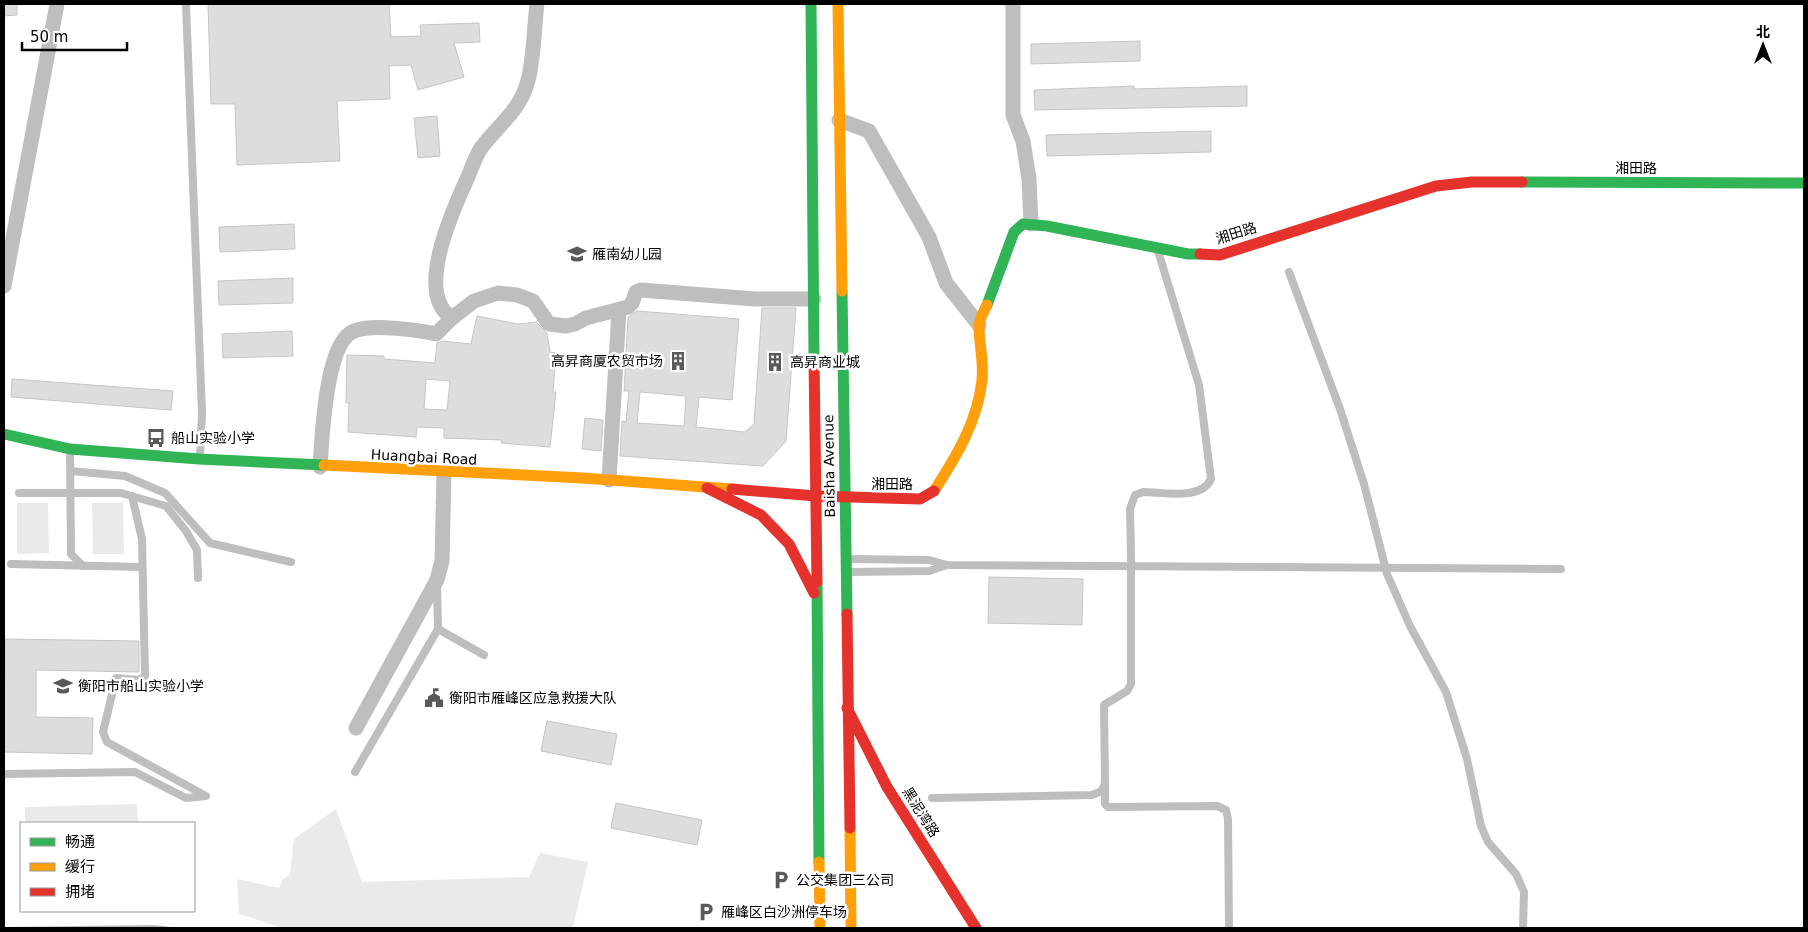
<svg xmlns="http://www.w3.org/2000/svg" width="1808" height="932" viewBox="0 0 1808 932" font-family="'DejaVu Sans','Noto Sans SC',sans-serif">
<rect width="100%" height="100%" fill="#fff"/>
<g fill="#eaeaea">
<polygon points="17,503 48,503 49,553 17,554"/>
<polygon points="92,503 123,503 124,554 93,554"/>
<polygon points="137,804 138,823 25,823 25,807"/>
<polygon points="336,809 362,882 529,877 540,853 588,862 573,928 282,928 239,914 237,879 279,888 282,880 290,874 294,839"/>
</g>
<polygon fill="#bcbcbc" points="154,925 180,928 4,928 4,927"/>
<g fill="#ddd" stroke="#c5c5c5" fill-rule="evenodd">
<polygon points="4,4 17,4 17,15 4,16"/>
<polygon points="208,4 389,4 391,37 421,36 420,25 479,23 480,42 454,43 464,77 418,90 411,65 389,66 390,99 337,101 340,161 237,165 235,104 211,104"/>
<polygon points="1140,41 1140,61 1031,64 1031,44"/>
<polygon points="1134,86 1134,89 1247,86 1247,106 1035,110 1034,90"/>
<polygon points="437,116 440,156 418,158 414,118"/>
<polygon points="1211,131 1211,152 1047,156 1046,135"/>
<polygon points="294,224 295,249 220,252 219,227"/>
<polygon points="293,278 293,303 219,305 218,281"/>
<path d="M762,308H796L786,441L763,466L620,456L622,421L626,422L629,391H624L628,317L637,311L739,319L732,400L699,397L696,427L745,432L754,424ZM640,392L686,396L684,426L637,423Z"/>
<path d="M477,316L518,324L536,322L547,333L550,352L556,353L553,392H556L550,447L501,443L502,440L444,438V428L417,427L416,437L348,432L349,403H346L347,355L384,356V359L435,363L437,343L442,341L471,344ZM426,379L450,381L447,410L424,409Z"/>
<polygon points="292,331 293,356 223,358 222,334"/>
<polygon points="12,379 173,391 171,410 11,397"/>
<polygon points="585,418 603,420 601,451 582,449"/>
<polygon points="989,577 1083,579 1082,625 988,623"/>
<polygon points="5,639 139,641 139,672 36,670 36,717 93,718 92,754 4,752"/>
<polygon points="547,721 617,734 611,765 541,751"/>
<polygon points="616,803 702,820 697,845 611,828"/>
</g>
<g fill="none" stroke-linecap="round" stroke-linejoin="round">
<g stroke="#bebebe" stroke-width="8">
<polyline points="186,4 202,413 200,456"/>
<polyline points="1289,272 1340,409 1364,484 1387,574 1410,626 1446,692 1467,759 1481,826 1488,842 1516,874 1524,892 1523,928"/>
<polyline points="70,451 71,554 83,566"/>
<polyline points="71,471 125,476 165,493 210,543 291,562"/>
<polyline points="19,493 121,493 166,506 186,531 197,550 198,578"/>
<path d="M1131,555L1130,509L1135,495L1143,492C1163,492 1201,501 1211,479L1199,385L1158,251"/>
<polyline points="849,559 929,560 947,565 1561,569"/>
<polyline points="11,564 142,567"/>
<polyline points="850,572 929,571 947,565"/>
<polyline points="438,629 484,655"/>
<polyline points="355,772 438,629 437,585"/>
<polyline points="4,774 135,772 186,798 206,796 107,742 103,732 116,678 139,680 145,676 142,539 132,496"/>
<polyline points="1105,786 1105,804 1108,807 1217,806 1226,810 1228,819 1229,928"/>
<polyline points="932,798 1092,795 1102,791 1105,782 1104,705 1127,691 1131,684 1131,578"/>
</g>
<g stroke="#bebebe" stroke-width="15">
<path d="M537,4C534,27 534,62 527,84C518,113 498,125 481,148C475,157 471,170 467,179C453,210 414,294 452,318L474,301L498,293L517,295L533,301L549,324L566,326L575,324L586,318L628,307L632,303L636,292L641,290L755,299H814"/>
<polyline points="1013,4 1013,115 1023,141 1029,179 1031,224"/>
<polyline points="839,120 869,131 929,237 946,283 979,325"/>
<polyline points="4,286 57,4"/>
<path d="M320,467C322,439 325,346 352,332C369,323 418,330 436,334L452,318"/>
<polyline points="609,480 619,310"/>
<polyline points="356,728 437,580 442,561 444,473"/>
</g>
<g stroke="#30b455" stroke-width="11">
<polyline points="811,4 814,359"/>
<polyline points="1522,182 1804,183"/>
<polyline points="842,291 847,614"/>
<polyline points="987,305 1014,232 1023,224 1047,226 1188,254 1200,254"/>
<polyline points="4,434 70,449 199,459 324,465"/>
<polyline points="817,582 819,862"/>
</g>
<g stroke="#ff9f0a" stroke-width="11">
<polyline points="838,4 842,291"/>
<polyline points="324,465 583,478 732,489"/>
<path d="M934,491C956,457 978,421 982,380C984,361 979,344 979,326C979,320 984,311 987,305"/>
<polyline points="850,828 851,928"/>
<polyline points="819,862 820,928"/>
</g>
<g stroke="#e5322d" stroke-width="11">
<polyline points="1200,254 1220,255 1436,186 1472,182 1522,182"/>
<polyline points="814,359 817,582"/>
<polyline points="707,488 761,515 789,544 814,593"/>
<polyline points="732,489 816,496 920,499 934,491"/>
<polyline points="847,614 850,828"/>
<polyline points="847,708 887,787 976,928"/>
</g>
<polyline stroke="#bebebe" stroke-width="8" points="1131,555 1131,578"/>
</g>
<defs>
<g id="school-bare" transform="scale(1.5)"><path d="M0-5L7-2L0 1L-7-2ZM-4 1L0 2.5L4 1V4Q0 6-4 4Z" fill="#595959" stroke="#fff" stroke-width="2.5" paint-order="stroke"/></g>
<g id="building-bare" transform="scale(1.5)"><path d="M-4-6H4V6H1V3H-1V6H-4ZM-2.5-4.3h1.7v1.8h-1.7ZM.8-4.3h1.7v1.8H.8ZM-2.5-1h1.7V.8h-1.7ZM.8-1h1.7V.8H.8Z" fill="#595959" stroke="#fff" stroke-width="2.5" paint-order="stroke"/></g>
<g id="bus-bare" transform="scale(1.5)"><path d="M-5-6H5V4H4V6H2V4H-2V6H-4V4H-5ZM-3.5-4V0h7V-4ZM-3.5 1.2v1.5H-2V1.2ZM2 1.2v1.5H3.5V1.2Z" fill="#595959" stroke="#fff" stroke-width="2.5" paint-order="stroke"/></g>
<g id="civic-bare" transform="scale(1.5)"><path d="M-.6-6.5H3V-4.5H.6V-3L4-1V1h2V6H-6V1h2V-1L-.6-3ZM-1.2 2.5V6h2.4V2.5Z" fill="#595959" stroke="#fff" stroke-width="2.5" paint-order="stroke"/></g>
<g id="parking-bare" transform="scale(1.5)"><path d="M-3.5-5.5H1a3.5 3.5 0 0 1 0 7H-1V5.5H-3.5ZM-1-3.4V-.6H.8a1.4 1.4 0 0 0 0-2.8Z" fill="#595959" stroke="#fff" stroke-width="2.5" paint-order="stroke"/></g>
</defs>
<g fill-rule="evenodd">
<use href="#school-bare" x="577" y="254"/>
<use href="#building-bare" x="678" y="361"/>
<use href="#building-bare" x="775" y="362"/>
<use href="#bus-bare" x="156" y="438"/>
<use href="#school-bare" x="63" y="686"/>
<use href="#civic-bare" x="434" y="698"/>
<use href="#parking-bare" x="781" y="880"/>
<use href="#parking-bare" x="706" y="912"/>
</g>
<g text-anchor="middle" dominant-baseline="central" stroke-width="5" stroke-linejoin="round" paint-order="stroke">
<g font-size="14" fill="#000" stroke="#fff">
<text x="1636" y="168">湘田路</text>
<text transform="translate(1236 233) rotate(-17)">湘田路</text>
<text transform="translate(424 457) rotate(3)">Huangbai Road</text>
<text transform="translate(829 466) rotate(-91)">Baisha Avenue</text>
<text x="892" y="484">湘田路</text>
<text transform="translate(921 812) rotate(58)">黑泥湾路</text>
</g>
<g font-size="14" fill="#000" stroke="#fff" text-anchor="start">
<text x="592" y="254">雁南幼儿园</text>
<text x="663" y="361" text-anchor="end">高昇商厦农贸市场</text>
<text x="790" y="362">高昇商业城</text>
<text x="171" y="438">船山实验小学</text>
<text x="78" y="686">衡阳市船山实验小学</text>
<text x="449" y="698">衡阳市雁峰区应急救援大队</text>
<text x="796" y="880">公交集团三公司</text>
<text x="721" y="912">雁峰区白沙洲停车场</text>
</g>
</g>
<rect width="1808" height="932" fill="none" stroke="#000000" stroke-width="10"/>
<rect x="20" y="822" width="175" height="90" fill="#ffffff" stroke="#999999"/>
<rect x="30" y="838" width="25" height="8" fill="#30b455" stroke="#999999"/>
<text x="65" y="847" font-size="15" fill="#000000">畅通</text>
<rect x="30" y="863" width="25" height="8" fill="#ff9f0a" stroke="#999999"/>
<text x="65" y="872" font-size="15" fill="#000000">缓行</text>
<rect x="30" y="888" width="25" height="8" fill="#e5322d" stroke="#999999"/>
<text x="65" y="897" font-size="15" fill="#000000">拥堵</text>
<g transform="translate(1763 45)" stroke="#ffffff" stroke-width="4" paint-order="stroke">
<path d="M0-4L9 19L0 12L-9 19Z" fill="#000000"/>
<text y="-8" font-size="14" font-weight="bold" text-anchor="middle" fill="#000000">北</text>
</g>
<path d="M22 42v8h105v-8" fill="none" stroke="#000000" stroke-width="2.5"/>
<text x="30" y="42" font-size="15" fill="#000000" stroke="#ffffff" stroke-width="4" paint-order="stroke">50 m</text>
</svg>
